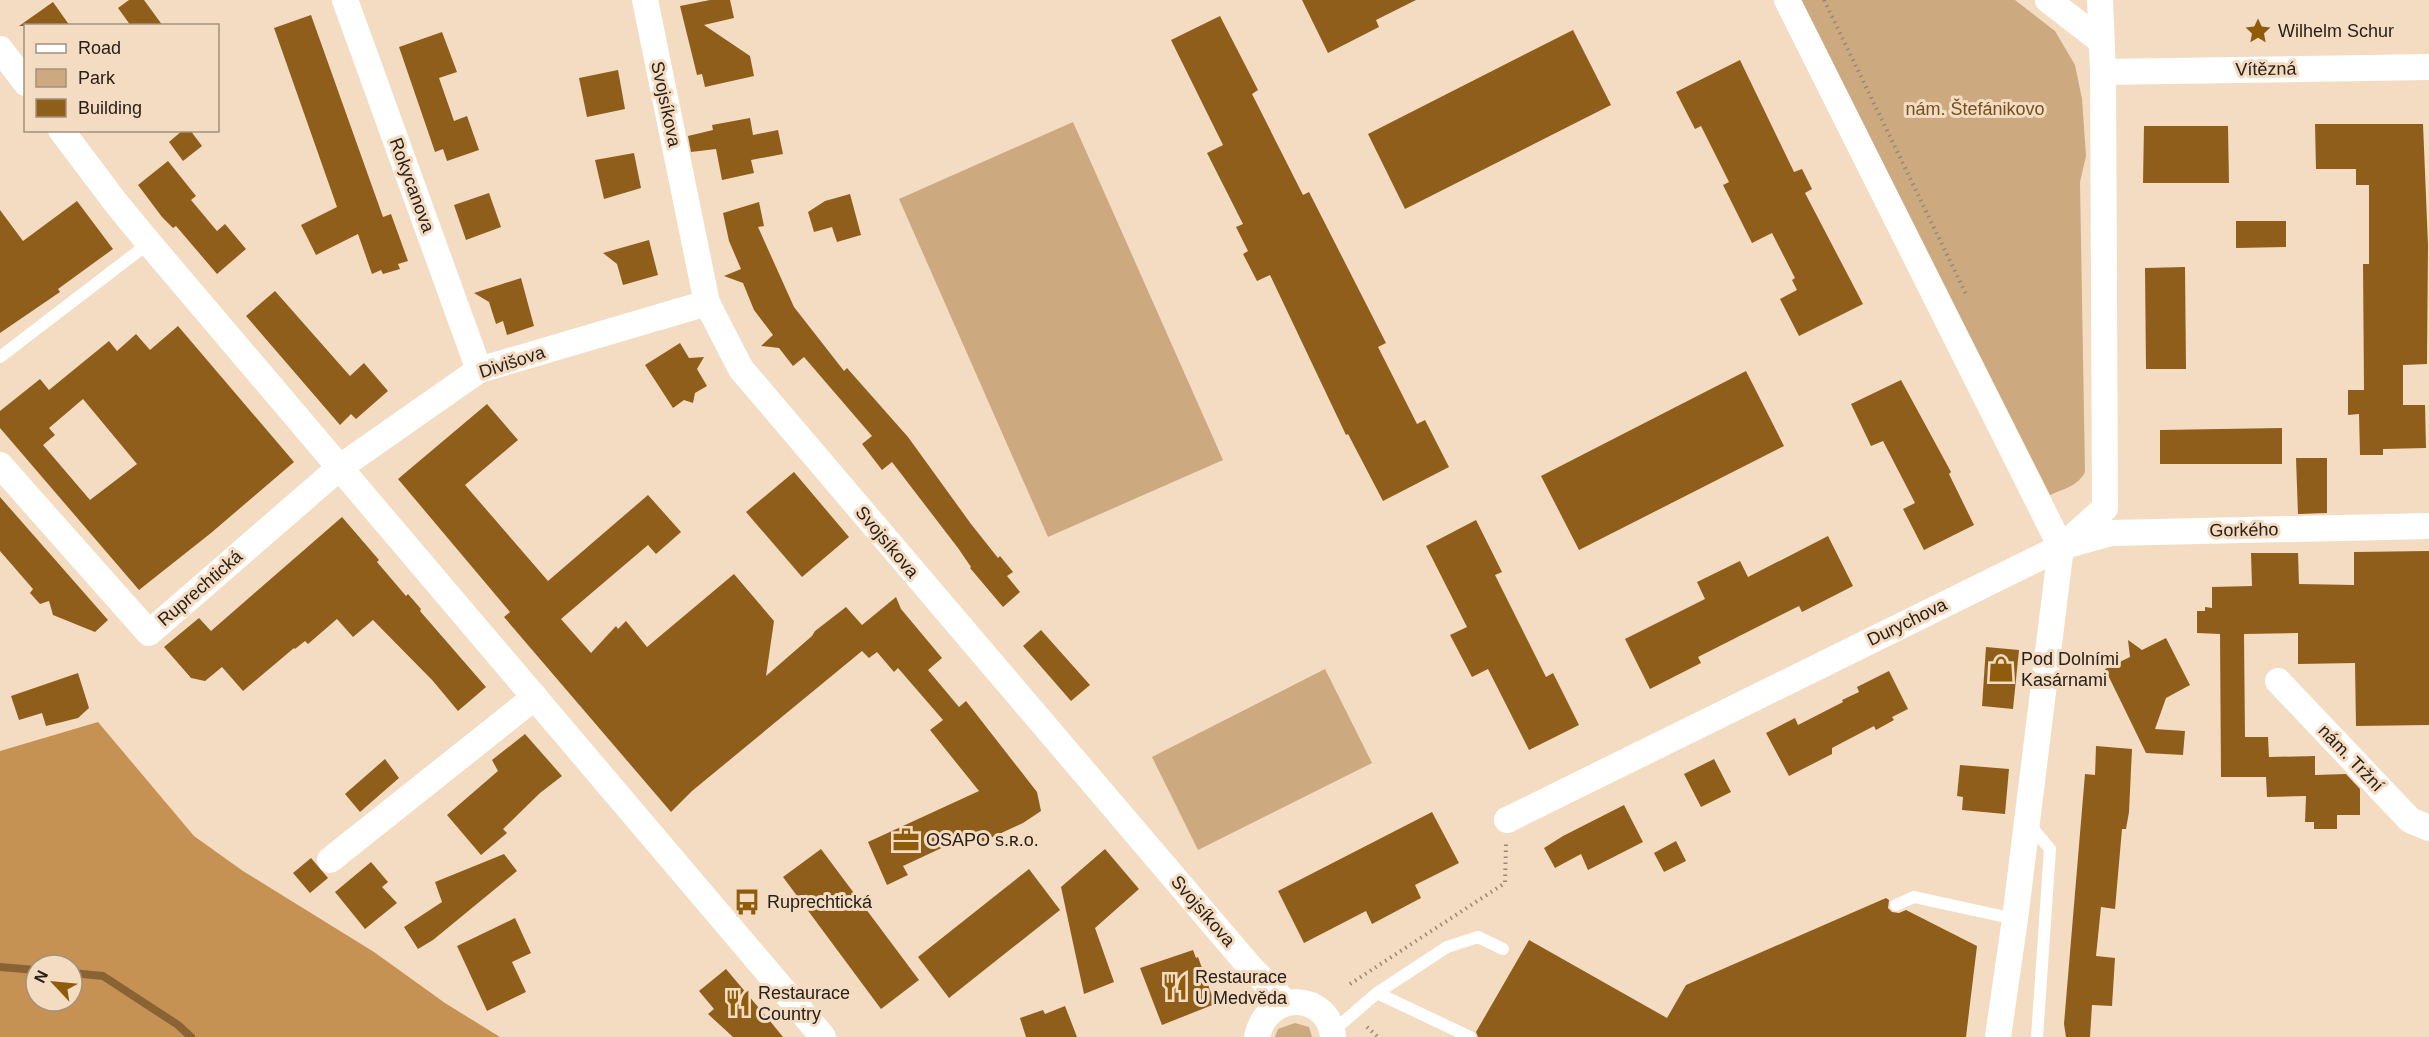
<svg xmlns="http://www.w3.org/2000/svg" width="2429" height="1037" viewBox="0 0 2429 1037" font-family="Arial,sans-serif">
<rect width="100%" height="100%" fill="#f4dcc2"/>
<g fill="#cda980">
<path d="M1800,0H2015L2055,31L2075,65L2082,99L2086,156L2080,182L2085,472C2078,486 2064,489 2050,495Z"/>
<polygon points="1073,122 1223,460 1048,537 899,199"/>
<polygon points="1325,669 1372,763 1198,850 1152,757"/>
<polygon points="1295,1023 1309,1027 1312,1037 1275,1037 1278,1029"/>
</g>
<path fill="#c69254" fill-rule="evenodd" d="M98,722L194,836L243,871L374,952L445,1003L500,1037H0V751ZM36,965H72V1001H36Z"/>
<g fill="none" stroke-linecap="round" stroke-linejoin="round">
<g stroke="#896334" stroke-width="8">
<polyline points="0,967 36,970"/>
<polyline points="72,973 103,976 178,1025 191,1037"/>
</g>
</g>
<g fill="#8f5e1b" fill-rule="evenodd">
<polygon points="129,0 144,0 163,26 131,26 118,8"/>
<polygon points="710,0 730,0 734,18 704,25 750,56 754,76 705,87 702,74 697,75 680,6"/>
<polygon points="1302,0 1416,0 1376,20 1379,27 1328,53"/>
<polygon points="53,2 70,26 19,26"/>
<polygon points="311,15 383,217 391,214 408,261 398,264 400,269 383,274 381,270 372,274 358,234 316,255 301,225 337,207 274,28"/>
<polygon points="1220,16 1258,90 1252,94 1303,195 1309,192 1386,343 1378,347 1417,424 1425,420 1449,467 1383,501 1348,434 1346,435 1270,275 1257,281 1243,254 1248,251 1236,227 1243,224 1207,153 1223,145 1171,40"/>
<polygon points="1573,30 1611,105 1405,209 1368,134"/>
<polygon points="442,32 457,72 439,78 454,121 467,116 479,150 447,161 443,149 435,152 399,47"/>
<polygon points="1740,60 1794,172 1802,169 1812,189 1805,193 1863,304 1799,336 1780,299 1797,290 1792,280 1795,278 1772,233 1752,243 1723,185 1729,182 1701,126 1695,129 1676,92"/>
<polygon points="618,70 625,109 587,117 579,78"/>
<polygon points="750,118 753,135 778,130 783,154 751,160 754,173 722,180 716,149 691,152 688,136 713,130 712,125"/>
<polygon points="2315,124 2423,124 2428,245 2427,364 2403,365 2403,405 2425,405 2426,448 2383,449 2383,455 2360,455 2359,414 2348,415 2348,390 2364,390 2363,264 2369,264 2369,185 2356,185 2356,169 2316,169"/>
<polygon points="2144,126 2228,126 2229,183 2143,183"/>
<polygon points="183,130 190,130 202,146 183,161 169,142"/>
<polygon points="634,153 641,188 604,199 595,160"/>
<polygon points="168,161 196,196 191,200 217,231 225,224 246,249 217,274 176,226 173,228 162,217 138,185"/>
<polygon points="489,193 501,227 466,240 454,205"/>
<polygon points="850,194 861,235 837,242 832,227 814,232 808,212 825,201"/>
<polygon points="77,201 113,249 58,289 60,292 0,333 0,210 23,241"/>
<polygon points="759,202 764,226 758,227 794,307 844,371 847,368 908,437 971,524 998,558 1000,556 1013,572 1007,576 1020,592 1003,607 970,568 971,567 958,548 892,462 882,470 862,444 872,436 804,357 793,366 779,348 761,346 773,335 754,310 743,283 724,276 741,269 729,241 723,213"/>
<polygon points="2236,221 2286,221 2286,247 2236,248"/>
<polygon points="649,240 658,275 623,285 617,264 603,253"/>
<polygon points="2185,267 2186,369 2146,369 2145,268"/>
<polygon points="521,278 534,326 507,335 503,321 496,324 489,302 474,293"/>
<polygon points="275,291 350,376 364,363 388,391 356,419 351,414 340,425 246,316"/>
<path d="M178,326L294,462L211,533L139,590L0,428V411L40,379L49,390L109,341L117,351L136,334L150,350ZM83,399L137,464L90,500L43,445L55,435L49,428Z"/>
<polygon points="680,343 689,358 704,357 697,369 707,386 695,393 693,403 684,400 673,408 645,365"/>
<polygon points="1746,371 1784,446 1579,550 1541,476"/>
<polygon points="1901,380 1951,472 1949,474 1974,525 1924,550 1903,509 1915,503 1883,441 1871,446 1851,404"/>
<polygon points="487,404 518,440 465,485 548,581 648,495 681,532 656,554 648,545 561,619 591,653 616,626 618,629 626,621 647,647 734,574 774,621 766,676 812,636 815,631 846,607 862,625 896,597 901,609 942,658 928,670 959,707 966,701 1037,792 1041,811 1023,823 982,842 978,831 903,866 908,875 887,885 868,842 979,791 930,730 943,720 898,668 894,672 877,652 869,658 862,651 692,791 671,812 504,617 510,612 398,479"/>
<polygon points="2282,428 2282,464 2160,464 2160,430"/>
<polygon points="2296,458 2327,458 2327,513 2298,514"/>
<polygon points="794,472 849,537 802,577 746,512"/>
<polygon points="0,497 108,620 95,632 53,615 49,601 40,604 30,593 33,589 0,551"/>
<polygon points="342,517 379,560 377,562 406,596 408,594 421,609 420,611 486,687 458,711 433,681 373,620 353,637 337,619 308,644 305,641 295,649 294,648 243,691 222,667 205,681 191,678 164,647 199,618 211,631"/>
<polygon points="1476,520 1502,572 1495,575 1546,677 1553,673 1579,725 1529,750 1488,669 1472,677 1450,635 1467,627 1426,546"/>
<polygon points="1828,536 1853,586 1802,612 1799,606 1698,657 1701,663 1650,689 1625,639 1705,599 1697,582 1740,561 1748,577"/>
<polygon points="2429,551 2429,725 2356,726 2355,663 2298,664 2298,633 2244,634 2245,737 2268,737 2269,757 2315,756 2315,775 2346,774 2360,789 2360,815 2337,815 2337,829 2314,829 2314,822 2305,822 2306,796 2267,797 2266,777 2221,777 2220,634 2197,633 2197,611 2205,611 2205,607 2212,608 2212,587 2252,586 2251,553 2298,553 2299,584 2354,585 2354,552"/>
<polygon points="1041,630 1090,685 1071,701 1023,646"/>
<polygon points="2166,638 2190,685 2166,698 2155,729 2185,731 2183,755 2146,753 2105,669 2130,657 2128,640 2142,650"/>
<polygon points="1986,647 2019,650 2013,709 1982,706"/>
<polygon points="1889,671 1908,709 1892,717 1894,720 1876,730 1874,726 1832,748 1832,754 1789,776 1766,733 1795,718 1798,725 1843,702 1842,700 1859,692 1857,687"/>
<polygon points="78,673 89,708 78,718 46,726 42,713 19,720 11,696"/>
<polygon points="525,734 562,776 540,793 503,829 507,833 481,855 447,815 498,771 492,760"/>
<polygon points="2096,746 2132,749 2129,812 2126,829 2122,829 2115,909 2101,907 2096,956 2115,958 2112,1006 2092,1005 2090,1037 2066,1037 2064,1024 2085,774 2095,775"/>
<polygon points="385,759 399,778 360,812 345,794"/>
<polygon points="1714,759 1731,792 1701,807 1684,774"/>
<polygon points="1960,765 2009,769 2005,814 1962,810 1963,797 1957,796"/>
<polygon points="1624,805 1643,842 1588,870 1581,854 1555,868 1544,848 1563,836"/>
<polygon points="1432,812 1459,863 1415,885 1421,898 1372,924 1366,911 1304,943 1278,891"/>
<polygon points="1676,841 1686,861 1664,872 1654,853"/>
<polygon points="821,849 919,980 881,1009 783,877"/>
<polygon points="1105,849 1139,889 1095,928 1114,982 1084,994 1061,887"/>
<polygon points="504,854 517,871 433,940 418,949 404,927 442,902 435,882"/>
<polygon points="311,858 328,878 310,893 293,873"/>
<polygon points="371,862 388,882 382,887 397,903 365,929 335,892"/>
<polygon points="1029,869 1060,910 949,998 918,957"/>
<polygon points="1886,898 1889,900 1888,908 1892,912 1899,913 1906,910 1977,946 1966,1037 1478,1037 1476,1032 1529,940 1667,1018 1686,985"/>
<polygon points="515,918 531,953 512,962 526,992 487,1011 457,946"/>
<polygon points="1193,950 1196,958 1198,957 1215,1004 1162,1025 1140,968"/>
<polygon points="726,969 770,1021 783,1037 733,1037 708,1014 714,1009 699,991"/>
<polygon points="1065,1006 1077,1037 1026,1037 1020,1018 1043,1010 1045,1014"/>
</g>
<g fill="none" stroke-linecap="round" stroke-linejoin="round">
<g stroke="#998875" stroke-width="4" stroke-dasharray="1.5 4.5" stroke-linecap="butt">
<polyline points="1824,0 1966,294"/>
<polyline points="1350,984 1505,883 1506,843"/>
<polyline points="1367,1027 1378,1037"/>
</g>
<g stroke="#fff" stroke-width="12">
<polyline points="0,357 149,243"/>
<polyline points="2029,824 2050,849 2037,1037"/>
<polyline points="1896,905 1914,897 2015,919"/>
<polyline points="1377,993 1447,947 1478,937 1503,949"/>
<polyline points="1333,1031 1377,993 1470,1037"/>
</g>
<g stroke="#fff" stroke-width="26">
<polyline points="345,0 479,370"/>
<polyline points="645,0 707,303 741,369 1251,968 1286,1003"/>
<polyline points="1787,0 2061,547"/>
<polyline points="2048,0 2101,41"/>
<polyline points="0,49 26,83"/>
<polyline points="2103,72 2429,67"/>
<polyline points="61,130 116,203 149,243 823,1037"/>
<polyline points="0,465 149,633 339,468 479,370 707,303"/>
<polyline points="2066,543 2105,508 2103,72 2100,0"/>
<polyline points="2278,681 2410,820 2429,828"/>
<polyline points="1507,820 2061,547 2111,533 2429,526"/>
<polyline points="330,860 535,697"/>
<path d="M1257,1037C1267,989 1329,992 1333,1037"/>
<polyline points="1998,1037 2015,919 2061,547"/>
</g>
</g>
<defs>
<g id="sight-bare" transform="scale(2.07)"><path d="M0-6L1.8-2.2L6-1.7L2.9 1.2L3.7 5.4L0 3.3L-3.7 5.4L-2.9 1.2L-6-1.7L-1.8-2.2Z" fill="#8f5c0c" stroke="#f4dcc2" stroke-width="2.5" paint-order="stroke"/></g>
<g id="shop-bare" transform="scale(2.07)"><path d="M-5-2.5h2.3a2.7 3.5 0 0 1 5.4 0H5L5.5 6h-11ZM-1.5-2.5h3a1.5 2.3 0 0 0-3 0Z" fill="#8f5c0c" stroke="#f4dcc2" stroke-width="2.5" paint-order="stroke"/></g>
<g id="office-bare" transform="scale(2.07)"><path d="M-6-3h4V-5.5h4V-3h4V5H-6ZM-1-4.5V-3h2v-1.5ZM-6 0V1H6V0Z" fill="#8f5c0c" stroke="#f4dcc2" stroke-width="2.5" paint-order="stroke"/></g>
<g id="bus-bare" transform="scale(2.07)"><path d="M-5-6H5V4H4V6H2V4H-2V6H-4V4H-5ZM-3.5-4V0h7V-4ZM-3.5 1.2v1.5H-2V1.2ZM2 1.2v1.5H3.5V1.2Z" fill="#8f5c0c" stroke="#f4dcc2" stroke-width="2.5" paint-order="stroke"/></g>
<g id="restaurant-bare" transform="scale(2.07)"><path d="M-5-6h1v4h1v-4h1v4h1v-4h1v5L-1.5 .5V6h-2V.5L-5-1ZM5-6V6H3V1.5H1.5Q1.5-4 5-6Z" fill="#8f5c0c" stroke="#f4dcc2" stroke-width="2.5" paint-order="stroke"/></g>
</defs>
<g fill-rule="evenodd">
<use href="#sight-bare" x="2258" y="31"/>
<use href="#shop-bare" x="2001" y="669"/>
<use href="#office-bare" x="906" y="840"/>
<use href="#bus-bare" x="747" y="902"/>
<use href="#restaurant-bare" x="1175" y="987"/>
<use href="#restaurant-bare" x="738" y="1003"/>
</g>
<g text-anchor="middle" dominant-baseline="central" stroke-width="6" stroke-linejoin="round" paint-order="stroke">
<g font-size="18" fill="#292017" stroke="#f4dcc2" text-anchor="start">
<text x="2278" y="31">Wilhelm Schur</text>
<text x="2021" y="659">Pod Dolními<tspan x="2021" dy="21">Kasárnami</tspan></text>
<text x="926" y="840">OSAPO s.ʀ.ᴏ.</text>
<text x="767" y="902">Ruprechtická</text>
<text x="1195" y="977">Restaurace<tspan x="1195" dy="21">U Medvěda</tspan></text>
<text x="758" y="993">Restaurace<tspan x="758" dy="21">Country</tspan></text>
</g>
<g font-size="18" fill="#292017" stroke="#f4dcc2">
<text transform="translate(2266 69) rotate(-1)">Vítězná</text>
<text transform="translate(666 104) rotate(78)">Svojsíkova</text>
<text transform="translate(412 185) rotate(70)">Rokycanova</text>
<text transform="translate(512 362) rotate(-18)">Divišova</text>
<text transform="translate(2244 530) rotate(-1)">Gorkého</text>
<text transform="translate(887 542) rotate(50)">Svojsíkova</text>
<text transform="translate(200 588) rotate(-41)">Ruprechtická</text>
<text transform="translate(1907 622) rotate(-26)">Durychova</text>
<text transform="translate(2351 758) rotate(46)">nám. Tržní</text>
<text transform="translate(1203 911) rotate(49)">Svojsíkova</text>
</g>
<g font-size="18" fill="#734f21" stroke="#f4dcc2">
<text x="1975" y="109">nám. Štefánikovo</text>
</g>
</g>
<rect x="24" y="24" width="195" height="108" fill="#f4dcc2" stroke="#a3917e" stroke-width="1.5"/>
<rect x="36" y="44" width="30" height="9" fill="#ffffff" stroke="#a3917e" stroke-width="1.5"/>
<text x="78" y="54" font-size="18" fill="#292017">Road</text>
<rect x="36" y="69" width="30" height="18" fill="#cda980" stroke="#a3917e" stroke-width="1.5"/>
<text x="78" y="84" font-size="18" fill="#292017">Park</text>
<rect x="36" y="99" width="30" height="18" fill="#8f5e1b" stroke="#a3917e" stroke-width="1.5"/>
<text x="78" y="114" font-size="18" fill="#292017">Building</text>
<g transform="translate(54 983) rotate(296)"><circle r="28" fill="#f4dcc2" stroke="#a3917e" stroke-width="1.5"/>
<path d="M0-4.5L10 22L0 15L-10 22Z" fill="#8f5c0c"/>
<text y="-9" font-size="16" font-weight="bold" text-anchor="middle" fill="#292017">N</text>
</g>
</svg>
